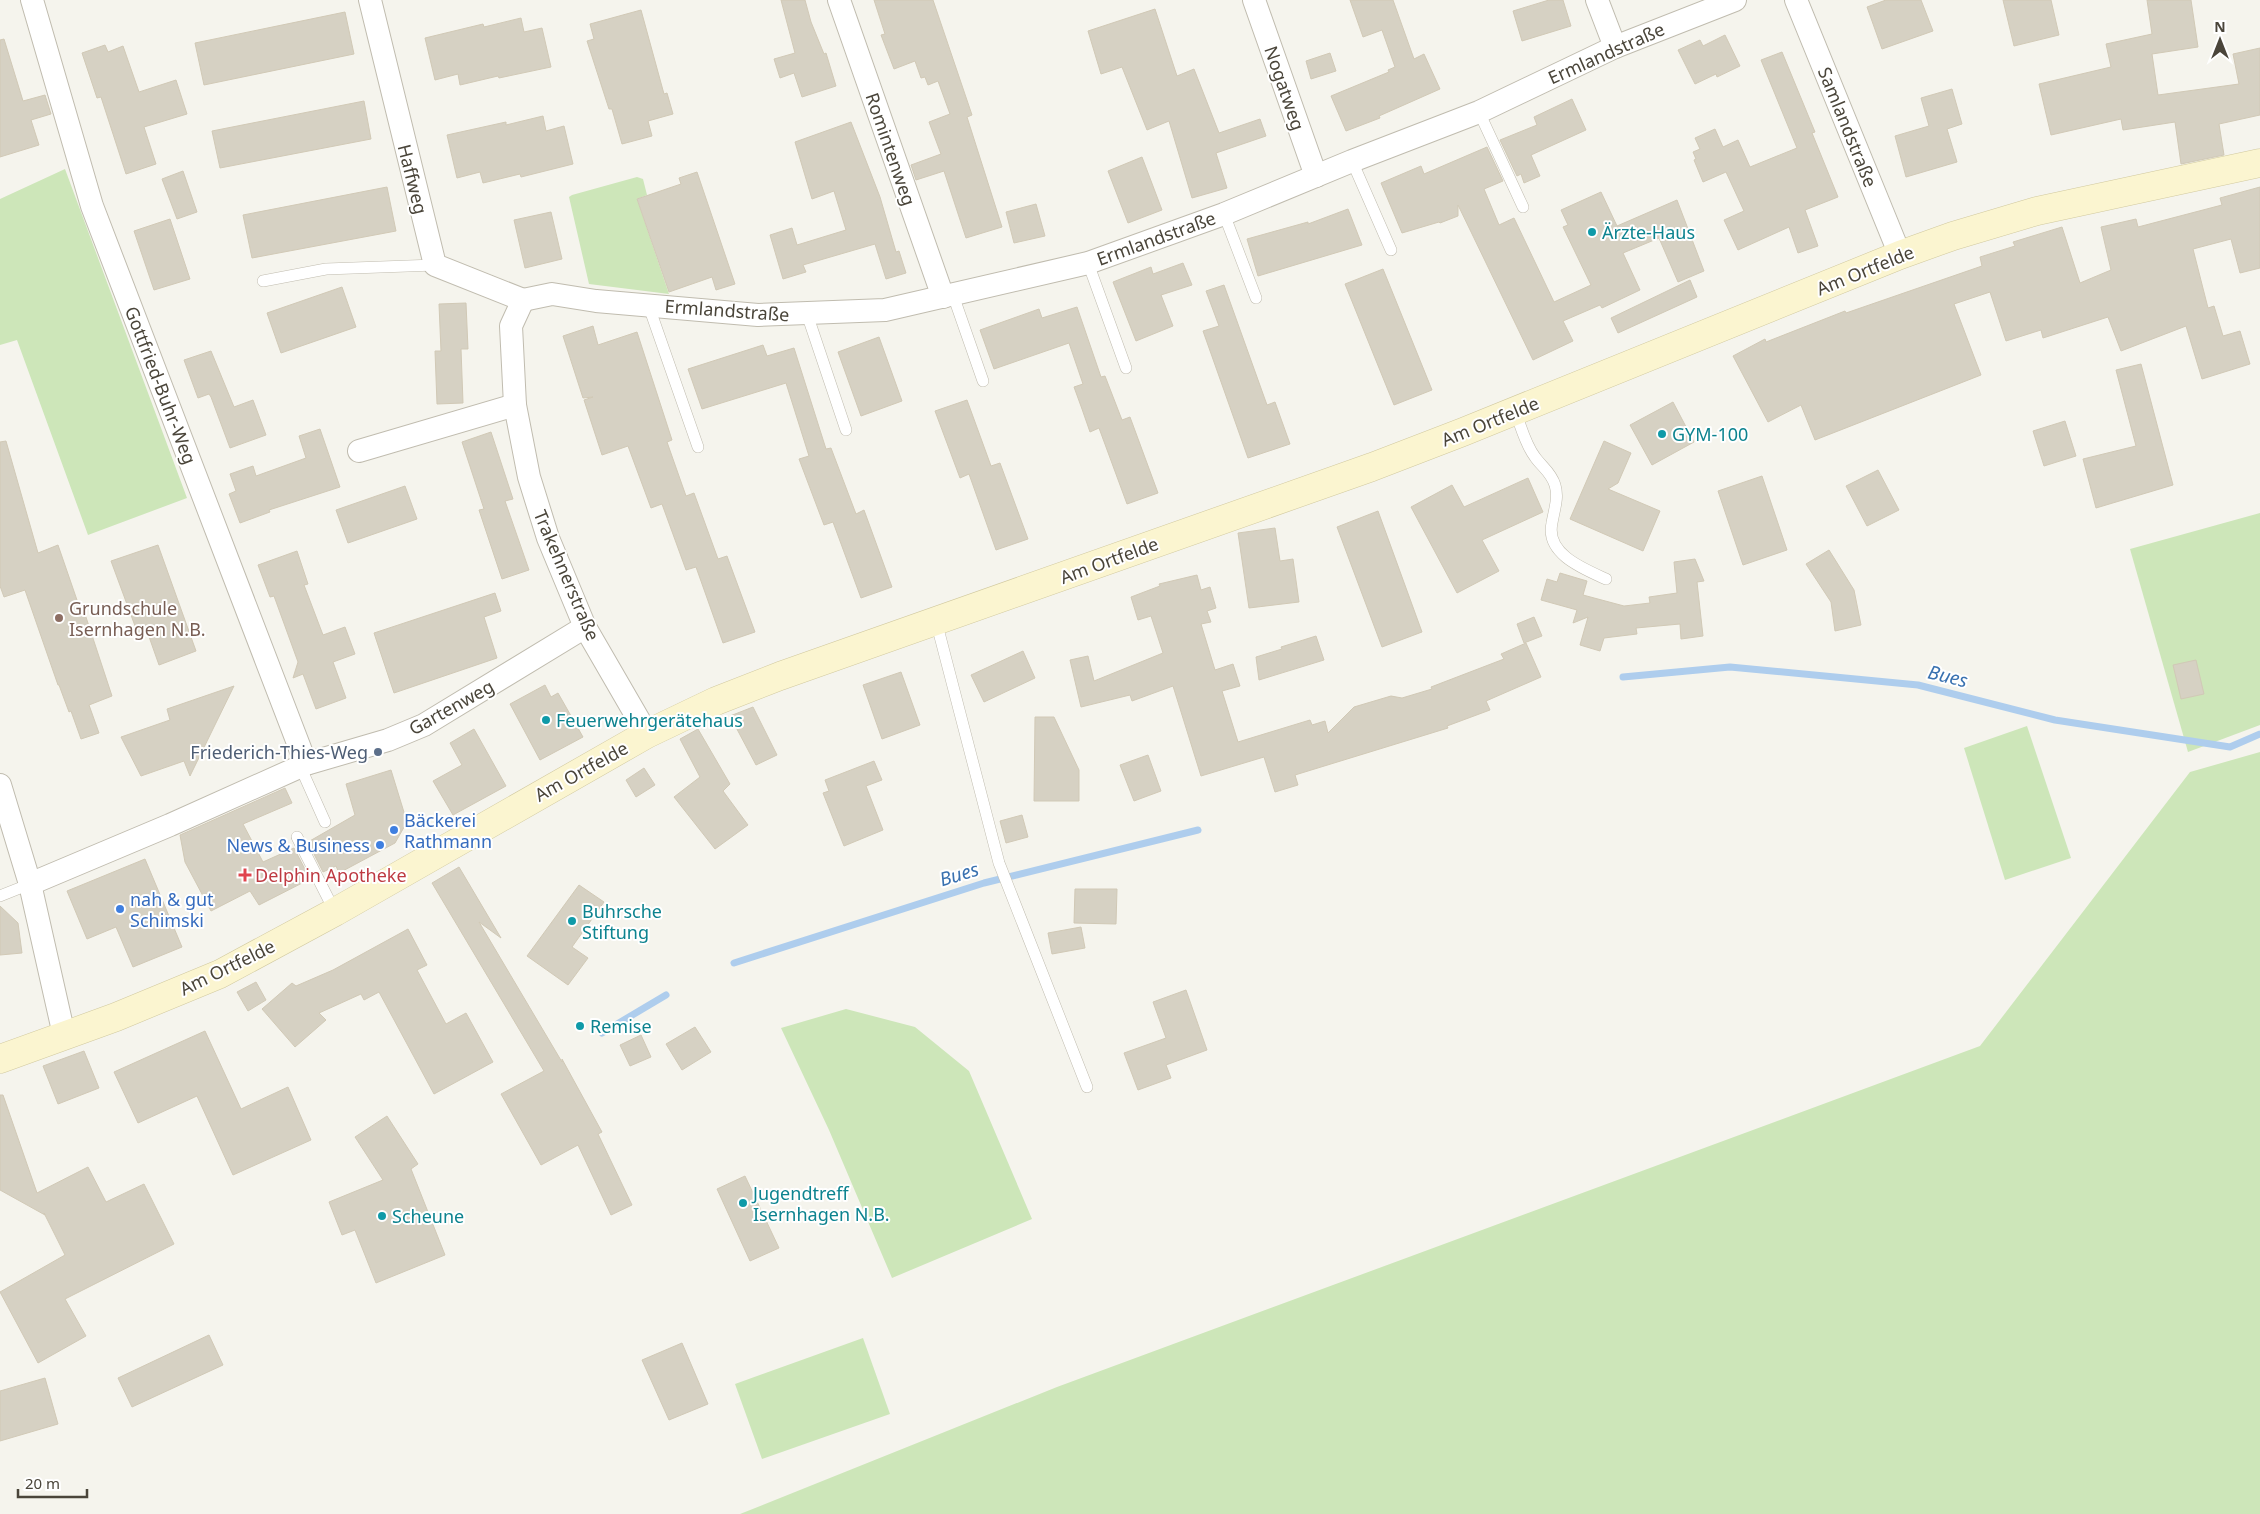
<svg xmlns="http://www.w3.org/2000/svg" width="2260" height="1514" viewBox="0 0 2260 1514" font-family="'Noto Sans',sans-serif">
<rect width="100%" height="100%" fill="#f5f4ed"/>
<g fill="#cde6b9">
<polygon points="65,169 187,498 88,535 17,340 0,345 0,199"/>
<polygon points="637,177 643,179 647,195 637,199 669,294 589,284 569,197 572,195"/>
<polygon points="2260,513 2260,725 2188,752 2130,549"/>
<polygon points="2027,726 2071,858 2005,880 1964,748"/>
<polygon points="2260,752 2260,1514 740,1514 1057,1387 1980,1046 2190,772"/>
<polygon points="846,1009 915,1027 969,1071 1032,1219 892,1278 829,1130 781,1028"/>
<polygon points="863,1338 890,1414 762,1459 735,1384"/>
</g>
<g fill="none" stroke-linecap="round" stroke-linejoin="round">
<g stroke="#aecded" stroke-width="7">
<polyline points="1623,677 1730,667 1918,685 2055,720 2230,747 2260,734"/>
<polyline points="734,963 984,883 1198,830"/>
<polyline points="602,1033 666,995"/>
</g>
</g>
<g fill="#d6d1c3" stroke="#d1c9b6">
<polygon points="781,0 805,0 811,22 824,54 826,53 836,86 802,97 794,73 780,78 774,59 795,53"/>
<polygon points="874,0 933,0 972,115 967,117 1002,227 966,238 944,171 916,180 911,165 941,154 929,122 950,114 938,81 928,85 925,77 921,78 915,61 894,69 881,35 885,34"/>
<polygon points="1350,0 1393,0 1414,59 1424,54 1440,89 1379,116 1380,118 1346,131 1331,96 1389,72 1388,70 1395,67 1382,30 1363,37"/>
<polygon points="1549,0 1563,0 1571,26 1522,41 1513,11"/>
<polygon points="1886,0 1921,0 1933,31 1882,49 1867,7"/>
<polygon points="2003,0 2051,0 2059,35 2014,46"/>
<polygon points="2147,0 2191,0 2198,47 2152,54 2158,95 2239,84 2233,54 2260,48 2260,115 2219,124 2224,155 2181,164 2175,122 2123,130 2121,119 2051,135 2039,84 2111,67 2106,44 2152,34"/>
<polygon points="1155,9 1177,76 1194,69 1219,133 1260,119 1266,136 1216,153 1227,188 1192,198 1169,121 1147,130 1122,67 1101,74 1088,31"/>
<polygon points="641,10 664,94 667,93 673,114 648,121 652,136 622,144 612,109 609,109 587,41 594,39 590,24"/>
<polygon points="345,12 354,54 204,85 195,43"/>
<polygon points="521,18 524,32 542,28 551,67 499,78 498,76 460,85 458,74 435,80 425,38 483,24 484,27"/>
<polygon points="1725,35 1740,66 1717,77 1716,74 1695,84 1678,50 1700,40 1703,46"/>
<polygon points="4,39 23,101 45,95 51,114 31,120 39,145 0,157 0,40"/>
<polygon points="105,45 108,52 123,46 139,92 176,80 187,114 144,127 156,164 126,174 101,97 97,98 82,53"/>
<polygon points="1782,52 1815,132 1812,133 1838,197 1805,210 1818,246 1798,253 1789,227 1738,250 1724,220 1744,211 1726,172 1703,182 1694,160 1696,159 1693,152 1700,149 1695,138 1715,129 1723,147 1738,140 1750,167 1797,148 1761,60"/>
<polygon points="1330,53 1336,71 1311,79 1306,61"/>
<polygon points="1952,89 1962,124 1947,129 1957,162 1906,177 1895,136 1929,126 1921,98"/>
<polygon points="1572,99 1586,130 1531,155 1540,176 1524,183 1521,174 1517,176 1500,140 1537,125 1534,117"/>
<polygon points="364,101 371,139 220,168 212,131"/>
<polygon points="543,116 546,131 564,126 573,164 521,177 520,174 483,183 480,172 457,178 447,135 506,122 506,125"/>
<polygon points="851,122 880,197 896,252 899,251 906,273 886,279 875,244 803,265 806,272 783,279 770,235 792,228 797,245 846,230 834,191 812,199 795,142"/>
<polygon points="1487,147 1503,181 1484,189 1499,225 1514,218 1554,302 1591,285 1563,227 1568,225 1561,210 1601,192 1617,226 1677,200 1704,271 1678,282 1659,238 1623,253 1640,290 1602,308 1600,305 1563,321 1573,341 1533,360 1458,205 1458,216 1440,223 1439,222 1402,233 1381,183 1421,166 1424,174"/>
<polygon points="1142,157 1162,210 1128,223 1108,171"/>
<polygon points="183,171 197,212 177,219 162,179"/>
<polygon points="697,172 735,284 716,290 712,277 669,292 637,199 681,184 679,178"/>
<polygon points="387,187 396,231 252,258 243,215"/>
<polygon points="2260,187 2260,268 2240,273 2231,239 2193,249 2208,308 2214,306 2223,336 2240,331 2250,364 2202,379 2186,326 2121,351 2108,317 2043,338 2041,330 2006,341 1990,292 1954,304 1981,375 1815,440 1801,405 1768,422 1733,356 1765,339 1766,342 1845,311 1846,313 1982,266 1980,257 2015,246 2013,242 2062,227 2080,283 2111,270 2101,227 2136,219 2138,227 2222,205 2220,198"/>
<polygon points="1036,204 1045,236 1014,243 1006,212"/>
<polygon points="1348,209 1362,245 1258,276 1247,239 1308,222 1308,224"/>
<polygon points="551,212 562,259 525,268 514,220"/>
<polygon points="170,219 190,279 154,290 134,231"/>
<polygon points="1183,263 1192,285 1161,295 1173,326 1136,341 1113,282 1151,267 1153,274"/>
<polygon points="1383,269 1432,390 1394,405 1345,284"/>
<polygon points="1690,280 1697,297 1618,333 1611,318"/>
<polygon points="1224,285 1267,405 1275,402 1290,444 1248,458 1203,331 1219,326 1206,291"/>
<polygon points="342,287 356,327 281,353 267,313"/>
<polygon points="466,303 468,349 461,349 463,403 437,404 435,351 441,351 439,304"/>
<polygon points="1077,307 1101,377 1105,376 1122,420 1130,417 1158,493 1127,504 1099,428 1090,432 1082,409 1074,387 1083,384 1069,343 994,369 980,330 1039,309 1042,318"/>
<polygon points="593,326 598,345 637,332 672,440 667,442 686,496 694,493 718,559 727,556 755,632 723,643 696,567 686,570 662,504 651,508 628,446 602,455 584,400 593,397 583,398 563,336"/>
<polygon points="879,337 902,401 861,416 838,352"/>
<polygon points="763,345 767,356 794,348 826,449 831,448 856,514 864,510 892,587 861,598 833,522 824,525 799,459 809,456 786,383 702,409 688,369"/>
<polygon points="211,351 234,407 253,400 266,435 230,448 211,397 209,394 198,398 184,360"/>
<polygon points="2141,364 2173,485 2096,508 2083,459 2136,446 2116,370"/>
<polygon points="967,400 991,466 1000,463 1028,539 996,550 969,474 960,478 935,411"/>
<polygon points="1673,402 1694,442 1652,465 1630,425"/>
<polygon points="2065,421 2076,456 2044,466 2033,431"/>
<polygon points="320,429 340,487 269,510 270,512 240,523 229,494 236,491 230,474 253,466 256,476 306,458 299,436"/>
<polygon points="491,432 513,499 505,501 529,570 502,579 479,510 484,509 462,442"/>
<polygon points="6,441 38,553 58,545 78,603 81,602 112,696 89,705 99,733 81,739 71,711 69,712 59,685 58,685 25,590 4,597 0,586 0,442"/>
<polygon points="1604,441 1631,453 1618,483 1608,489 1660,511 1643,551 1570,519"/>
<polygon points="1878,470 1899,510 1867,526 1846,486"/>
<polygon points="1762,476 1787,550 1743,565 1718,491"/>
<polygon points="1528,478 1543,512 1482,540 1499,571 1457,593 1411,507 1452,485 1464,507"/>
<polygon points="405,486 417,519 348,543 336,510"/>
<polygon points="1378,511 1422,632 1382,647 1337,527"/>
<polygon points="1275,528 1280,561 1293,559 1299,602 1249,608 1238,533"/>
<polygon points="158,545 196,651 159,665 147,631 138,634 111,561"/>
<polygon points="1829,550 1854,590 1861,625 1835,631 1831,602 1806,564"/>
<polygon points="297,551 308,584 304,585 323,635 345,627 355,654 333,662 346,698 316,709 303,674 293,678 298,662 274,596 270,597 258,565"/>
<polygon points="1695,559 1704,581 1697,582 1703,636 1681,639 1680,624 1636,628 1637,634 1604,638 1600,651 1580,645 1588,617 1573,623 1577,610 1541,600 1547,579 1557,582 1560,573 1587,581 1583,595 1624,606 1650,603 1649,597 1677,593 1674,562"/>
<polygon points="1197,575 1201,590 1210,587 1216,608 1207,611 1211,622 1201,624 1215,670 1233,664 1240,686 1222,691 1238,742 1310,720 1312,725 1325,721 1328,733 1354,707 1391,696 1402,698 1432,689 1431,687 1504,659 1501,654 1526,643 1541,677 1486,701 1490,710 1447,726 1448,728 1295,775 1298,785 1275,792 1264,757 1201,776 1173,686 1132,701 1130,695 1081,707 1070,660 1088,656 1094,681 1163,653 1151,616 1138,620 1131,597 1160,586 1159,584"/>
<polygon points="495,593 501,611 484,617 497,658 394,693 374,633"/>
<polygon points="1534,617 1542,636 1524,643 1517,624"/>
<polygon points="1316,636 1324,660 1259,680 1256,657 1282,649 1281,647"/>
<polygon points="1023,651 1035,678 984,702 971,675"/>
<polygon points="2196,660 2204,694 2181,699 2173,665"/>
<polygon points="901,672 920,725 882,739 863,685"/>
<polygon points="545,685 551,697 558,693 583,737 540,760 510,704"/>
<polygon points="234,686 190,776 184,761 141,776 121,737 170,720 167,709"/>
<polygon points="753,707 777,755 756,765 730,716"/>
<polygon points="1035,717 1054,717 1079,770 1079,801 1034,801"/>
<polygon points="474,729 506,786 453,815 433,781 462,765 450,743"/>
<polygon points="698,729 730,784 723,791 748,825 715,849 674,797 700,777 680,739"/>
<polygon points="1148,755 1161,791 1134,801 1120,765"/>
<polygon points="874,761 882,780 866,786 883,830 844,846 823,793 829,791 825,780"/>
<polygon points="644,768 655,785 636,797 626,780"/>
<polygon points="391,770 407,822 395,843 339,873 336,866 323,872 308,842 355,815 346,784"/>
<polygon points="285,788 292,803 243,824 263,862 294,848 310,879 259,905 250,891 211,911 185,862 180,835"/>
<polygon points="1022,815 1028,837 1006,843 1000,821"/>
<polygon points="145,859 182,947 133,967 116,927 87,939 67,891"/>
<polygon points="459,867 501,938 479,922 562,1062 562,1059 602,1132 598,1134 632,1205 611,1215 578,1145 541,1165 501,1094 544,1071 432,883"/>
<polygon points="579,885 604,902 572,947 588,958 568,985 527,956"/>
<polygon points="1075,889 1117,889 1116,924 1074,923"/>
<polygon points="0,906 18,923 22,953 0,955"/>
<polygon points="1081,927 1085,948 1052,954 1048,933"/>
<polygon points="408,929 427,965 417,970 446,1024 466,1013 493,1062 434,1094 379,992 364,1000 361,994 319,1013 326,1020 295,1047 262,1009 292,983 296,986 333,970"/>
<polygon points="256,982 266,1000 248,1011 237,992"/>
<polygon points="1186,990 1207,1050 1166,1065 1171,1078 1138,1090 1124,1053 1166,1038 1153,1002"/>
<polygon points="695,1027 711,1052 682,1070 666,1044"/>
<polygon points="205,1031 241,1109 288,1087 311,1140 233,1175 197,1096 138,1123 114,1072"/>
<polygon points="641,1035 651,1057 630,1066 620,1045"/>
<polygon points="84,1051 99,1088 58,1104 43,1066"/>
<polygon points="0,1095 3,1095 37,1193 88,1167 106,1202 144,1184 174,1244 65,1299 86,1336 38,1363 0,1292 65,1255 44,1213 45,1215 0,1190"/>
<polygon points="387,1116 418,1164 411,1169 445,1255 376,1283 355,1230 342,1235 329,1202 383,1180 355,1137"/>
<polygon points="745,1176 779,1248 750,1261 717,1189"/>
<polygon points="209,1335 223,1365 132,1407 118,1378"/>
<polygon points="682,1343 708,1404 669,1420 642,1360"/>
<polygon points="45,1378 58,1424 0,1441 0,1391"/>
</g>
<g fill="none" stroke-linecap="round" stroke-linejoin="round">
<g stroke="#c0bcaf" stroke-width="12">
<g id="lane">
<polyline points="1479,112 1523,207"/>
<polyline points="1352,161 1391,250"/>
<polyline points="1224,214 1256,298"/>
<polyline points="1088,263 1126,368"/>
<polyline points="263,281 326,269 435,265"/>
<polyline points="953,295 983,381"/>
<polyline points="648,304 698,447"/>
<polyline points="807,314 846,430"/>
<path d="M1515,411C1521,426 1525,444 1535,457C1542,467 1551,472 1555,485C1559,498 1554,510 1552,523C1545,554 1584,569 1606,579"/>
<polyline points="936,621 999,863 1087,1087"/>
<polyline points="300,766 325,822"/>
<polyline points="297,837 335,912"/>
<polyline points="0,896 30,884"/>
</g>
</g>
<g stroke="#c0bcaf" stroke-width="24">
<g id="street">
<polyline points="32,0 92,206 306,764"/>
<polyline points="370,0 435,265 523,300"/>
<polyline points="839,0 943,297"/>
<polyline points="1254,0 1316,176"/>
<polyline points="1597,0 1615,47"/>
<polyline points="1796,0 1900,255"/>
<polyline points="523,300 552,294 596,301 758,315 885,310 1088,263 1224,214 1352,161 1479,112 1615,47 1735,0"/>
<polyline points="523,300 511,326 515,405 529,477 548,538 585,627 647,734"/>
<polyline points="359,451 515,405"/>
<polyline points="0,785 30,884 64,1035"/>
<polyline points="30,884 170,825 306,764 388,740 424,725 585,627"/>
</g>
</g>
<g stroke="#d1c99f" stroke-width="29">
<polyline id="secondary" points="0,1059 116,1017 220,974 335,912 647,734 716,701 780,676 1372,467 1463,432 1900,255 1953,236 2037,211 2260,163"/>
</g>
<use href="#lane" stroke="#fff" stroke-width="11"/>
<use href="#street" stroke="#fff" stroke-width="22"/>
<use href="#secondary" stroke="#fbf5d0" stroke-width="28"/>
</g>
<g fill="#0f9aa8" stroke="#fff" stroke-width="2">
<circle cx="1592" cy="232" r="5"/>
<circle cx="1662" cy="434" r="5"/>
<circle cx="546" cy="720" r="5"/>
<circle cx="572" cy="921" r="5"/>
<circle cx="580" cy="1026" r="5"/>
<circle cx="743" cy="1203" r="5"/>
<circle cx="382" cy="1216" r="5"/>
</g>
<circle fill="#8d6e63" stroke="#fff" stroke-width="2" cx="59" cy="618" r="5"/>
<circle fill="#5c6f8a" stroke="#fff" stroke-width="2" cx="378" cy="752" r="5"/>
<g fill="#3f7fe0" stroke="#fff" stroke-width="2">
<circle cx="394" cy="830" r="5"/>
<circle cx="380" cy="845" r="5"/>
<circle cx="120" cy="909" r="5"/>
</g>
<path fill="#e0444e" stroke="#fff" stroke-width="2" d="M242.5 867.5h5v5h5v5h-5v5h-5v-5h-5v-5h5z"/>
<g text-anchor="middle" dominant-baseline="central" stroke-width="4" stroke-linejoin="round" paint-order="stroke">
<g font-size="18" fill="#4a453a" stroke="#fff">
<text transform="translate(1606 53) rotate(-24)">Ermlandstraße</text>
<text transform="translate(1285 88) rotate(71)">Nogatweg</text>
<text transform="translate(1848 127) rotate(68)">Samlandstraße</text>
<text transform="translate(891 149) rotate(71)">Romintenweg</text>
<text transform="translate(413 179) rotate(76)">Haffweg</text>
<text transform="translate(1156 238) rotate(-20)">Ermlandstraße</text>
<text transform="translate(1865 270) rotate(-22)">Am Ortfelde</text>
<text transform="translate(727 310) rotate(4)">Ermlandstraße</text>
<text transform="translate(161 385) rotate(69)">Gottfried-Buhr-Weg</text>
<text transform="translate(1490 421) rotate(-22)">Am Ortfelde</text>
<text transform="translate(1109 560) rotate(-20)">Am Ortfelde</text>
<text transform="translate(567 575) rotate(67)">Trakehnerstraße</text>
<text transform="translate(451 707) rotate(-29)">Gartenweg</text>
<text transform="translate(581 771) rotate(-29)">Am Ortfelde</text>
<text transform="translate(227 967) rotate(-26)">Am Ortfelde</text>
</g>
<g font-size="18" fill="#0d838f" stroke="#fff" text-anchor="start">
<text x="1602" y="232">Ärzte-Haus</text>
<text x="1672" y="434">GYM-100</text>
<text x="556" y="720">Feuerwehrgerätehaus</text>
<text x="582" y="911">Buhrsche<tspan x="582" dy="21">Stiftung</tspan></text>
<text x="590" y="1026">Remise</text>
<text x="753" y="1193">Jugendtreff<tspan x="753" dy="21">Isernhagen N.B.</tspan></text>
<text x="392" y="1216">Scheune</text>
</g>
<g font-size="18" fill="#785e54" stroke="#fff" text-anchor="start">
<text x="69" y="608">Grundschule<tspan x="69" dy="21">Isernhagen N.B.</tspan></text>
</g>
<g font-size="18" fill="#4e5e75" stroke="#fff" text-anchor="end">
<text x="368" y="752">Friederich-Thies-Weg</text>
</g>
<g font-size="18" fill="#366cbe" stroke="#fff" text-anchor="start">
<text x="404" y="820">Bäckerei<tspan x="404" dy="21">Rathmann</tspan></text>
<text x="370" y="845" text-anchor="end">News &amp; Business</text>
<text x="130" y="899">nah &amp; gut<tspan x="130" dy="21">Schimski</tspan></text>
</g>
<g font-size="18" fill="#be3a42" stroke="#fff" text-anchor="start">
<text x="255" y="875">Delphin Apotheke</text>
</g>
<g font-size="19" font-style="italic" fill="#3971b0" stroke="#fff">
<text transform="translate(1948 676) rotate(14)">Bues</text>
<text transform="translate(959 874) rotate(-17)">Bues</text>
</g>
</g>
<g transform="translate(2220 40)" stroke="#ffffff" stroke-width="4" paint-order="stroke">
<path d="M0-4L9 19L0 12L-9 19Z" fill="#4a453a"/>
<text y="-8" font-size="14" font-weight="bold" text-anchor="middle" fill="#4a453a">N</text>
</g>
<path d="M18 1489v8h69v-8" fill="none" stroke="#4a453a" stroke-width="2.5"/>
<text x="25" y="1489" font-size="15" fill="#4a453a" stroke="#ffffff" stroke-width="4" paint-order="stroke">20 m</text>
</svg>
